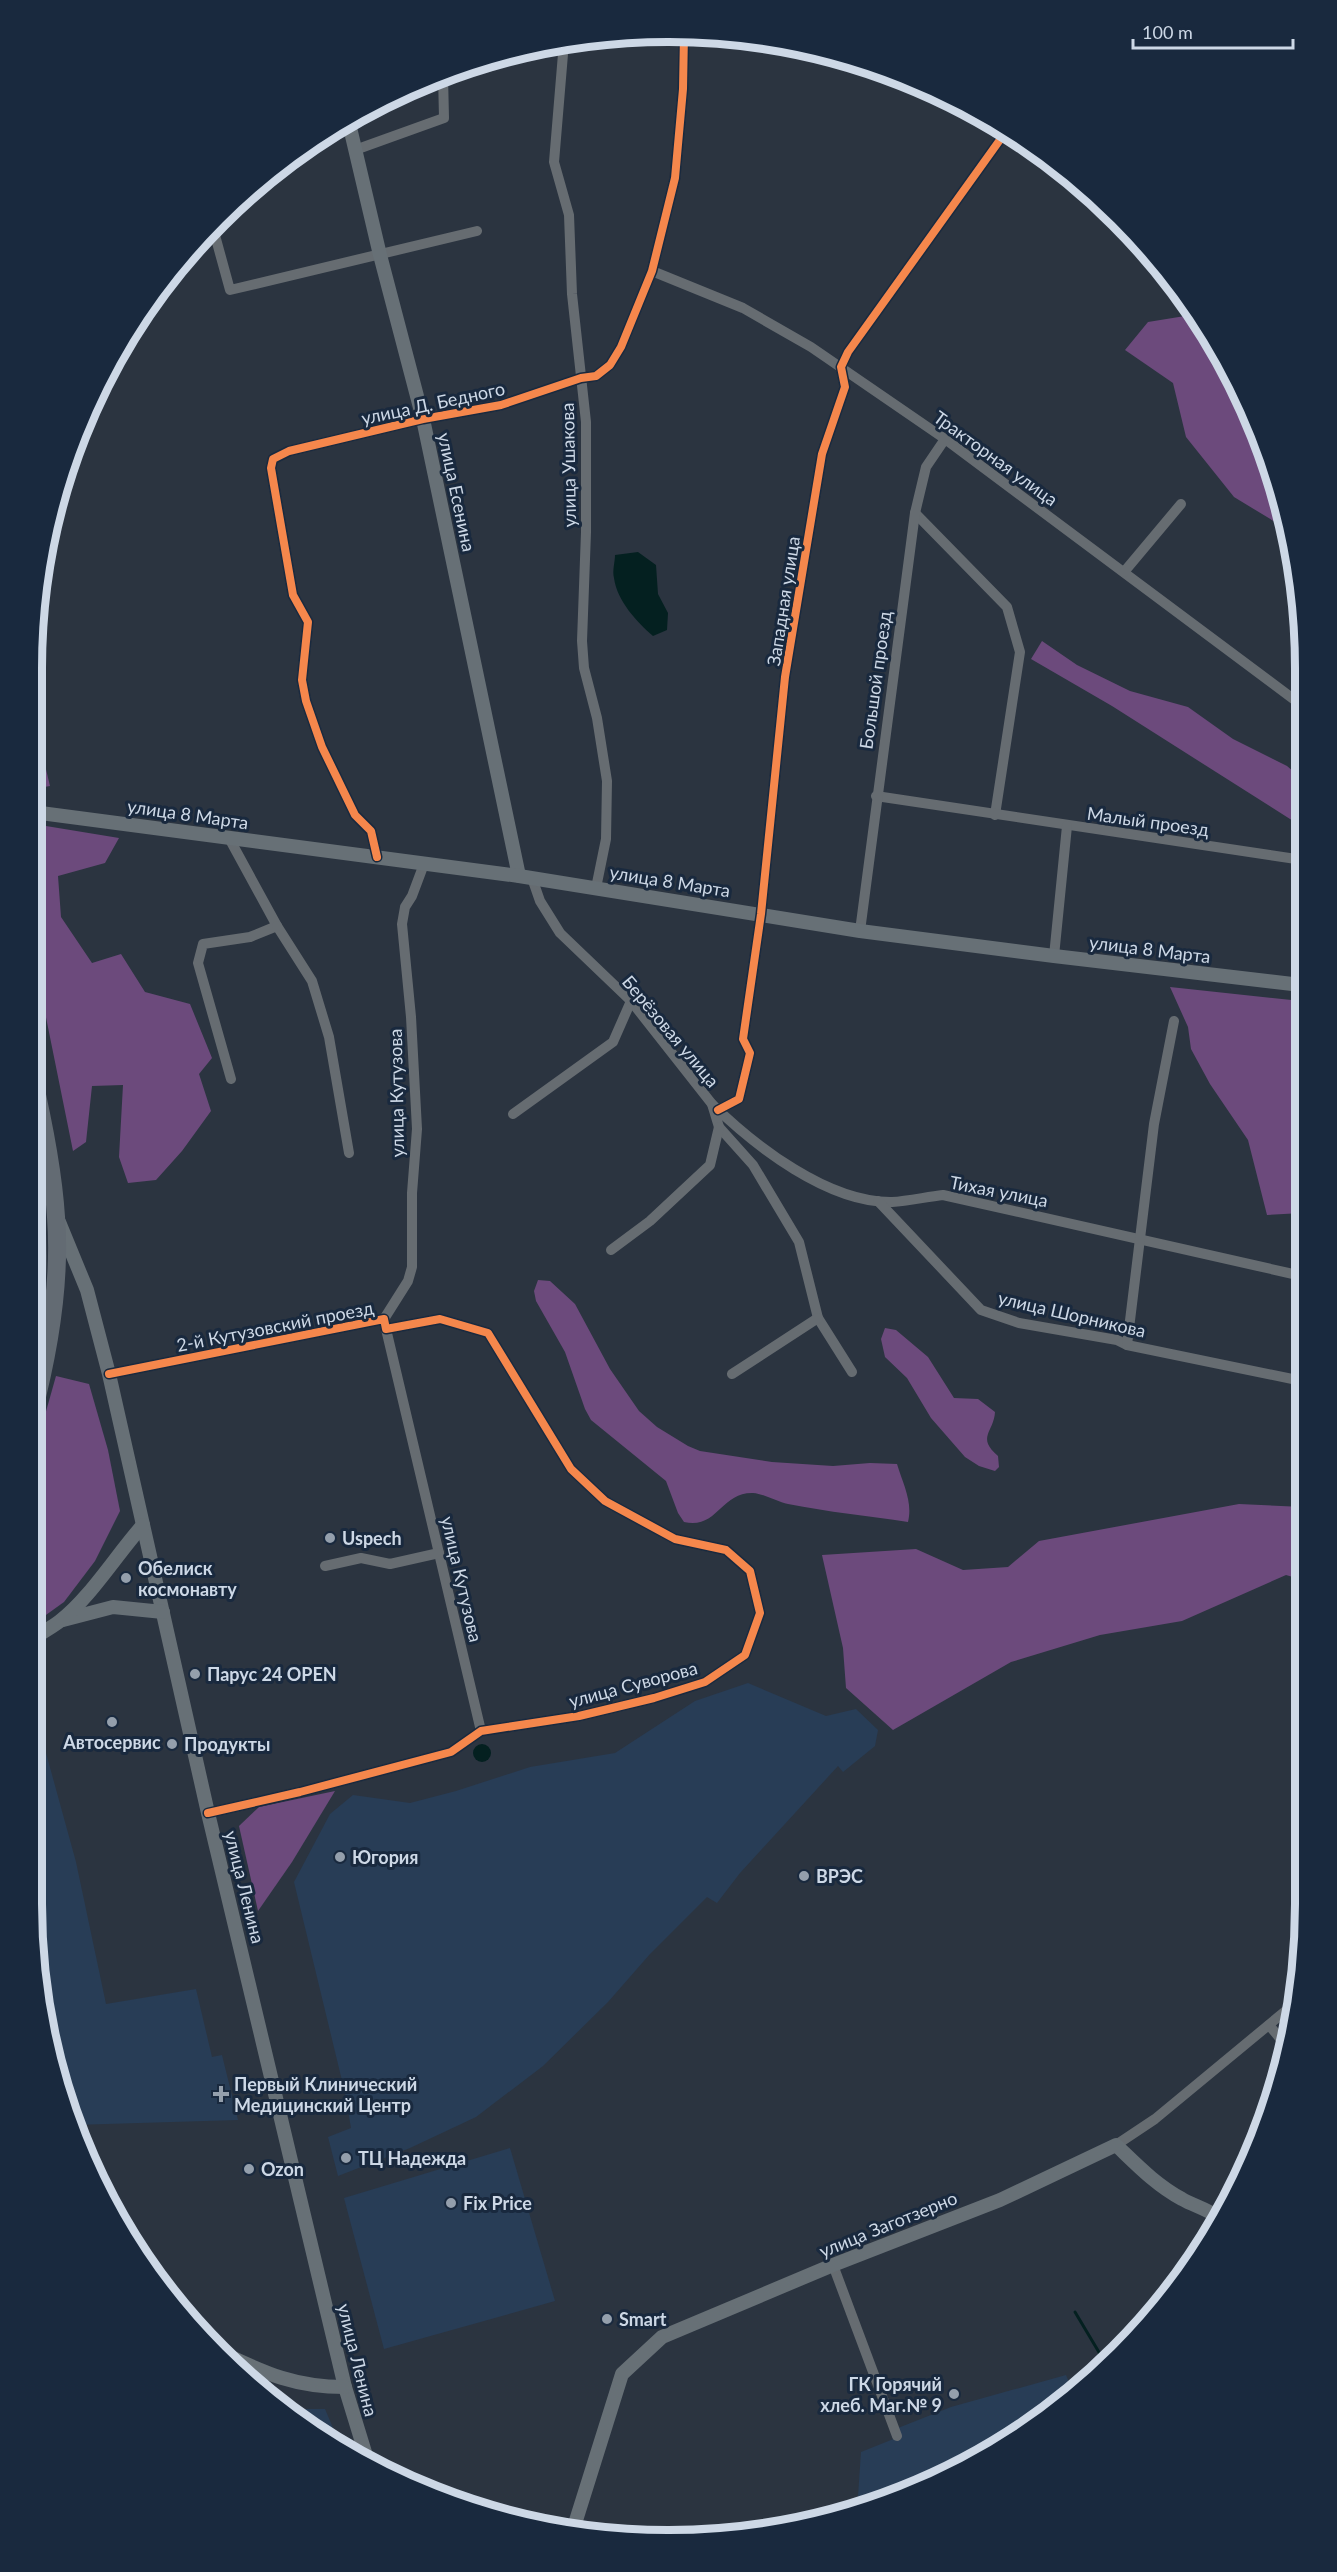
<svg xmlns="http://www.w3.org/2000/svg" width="1337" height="2572" viewBox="0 0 1337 2572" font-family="Lato,sans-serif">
<rect width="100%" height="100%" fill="#2b3440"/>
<g fill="#283d56">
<polygon points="748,1683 826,1716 856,1709 878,1730 875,1746 843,1772 838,1766 740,1873 717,1903 707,1897 650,1954 608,2002 543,2066 476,2117 410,2148 338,2176 328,2137 351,2128 345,2093 294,1882 330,1814 353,1795 410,1803 456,1791 530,1767 615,1753 695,1701"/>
<polygon points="32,1702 76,1862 106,2004 196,1989 212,2057 222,2055 238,2120 73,2125 65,2109 44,2027 32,1904"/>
<polygon points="510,2148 555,2301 384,2349 344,2198"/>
<polygon points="1066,2375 1074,2394 1022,2433 913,2492 857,2511 861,2452 901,2436 898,2428 951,2407"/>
<polygon points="288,2409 325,2409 341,2447 315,2433 288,2412"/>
<polygon points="688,2528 741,2534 711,2539 676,2539"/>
</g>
<g fill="#6c4a7c">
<polygon points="1185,316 1199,324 1257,425 1285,528 1234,497 1186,437 1173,383 1125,350 1148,322"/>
<polygon points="1042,641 1077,665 1130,691 1188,707 1233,739 1287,766 1301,778 1301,826 1112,706 1031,659"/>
<polygon points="33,715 50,786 33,789"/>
<polygon points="46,826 119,838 105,863 58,876 61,917 92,963 121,954 145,992 190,1004 212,1058 199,1074 211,1111 182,1151 156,1180 128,1183 119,1157 123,1085 92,1086 86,1142 73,1151 33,953 33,828"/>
<polygon points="1170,987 1301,1001 1302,1213 1267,1215 1248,1140 1210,1084 1191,1049 1188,1027"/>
<path d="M538,1280L550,1281L575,1304L610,1369L639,1411L657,1427L688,1446L700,1451L772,1462L833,1466L870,1463L897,1464C903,1484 913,1502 908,1522C869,1516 828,1512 788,1504C777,1502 765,1494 753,1493C721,1492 717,1530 684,1522L678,1513L666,1481L591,1420L585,1409L565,1352L536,1301L534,1291Z"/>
<path d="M885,1328L896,1330L928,1357L954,1398L978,1399L995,1412C994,1432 976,1437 998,1456L999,1467L995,1471L979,1466L965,1457L931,1418L907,1378L885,1357L881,1339Z"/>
<polygon points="56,1376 89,1384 108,1450 120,1511 95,1561 64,1602 32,1625 32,1461"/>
<polygon points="1239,1504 1303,1507 1303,1580 1286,1575 1182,1621 1100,1635 1011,1662 893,1730 846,1688 843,1648 822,1555 916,1549 963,1570 1008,1567 1039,1541"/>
<polygon points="335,1791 292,1862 258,1911 239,1826 259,1807"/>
</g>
<g fill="#042020">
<path d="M638,552L656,565L658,594L668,613L667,630L653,636C637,622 617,601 614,578C612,571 615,562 615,555Z"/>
<circle cx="482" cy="1753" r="9"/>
</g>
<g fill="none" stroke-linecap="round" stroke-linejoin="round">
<polyline stroke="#042020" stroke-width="3" points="1075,2312 1106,2364"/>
<g stroke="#666c71" stroke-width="10">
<polyline points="564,42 554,162 569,215 572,294 586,422 586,532 582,641 584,668 597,718 607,781 606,839 596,888"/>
<polyline points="355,150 444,118 443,75"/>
<polyline points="213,228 230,290 477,231"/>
<polyline points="652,271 743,308 811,347 945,439 1300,704"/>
<polyline points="915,513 1007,607 1020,652 995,815"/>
<polyline points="1124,572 1181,504"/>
<polyline points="876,796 1296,859"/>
<polyline points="229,838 277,926 250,937 203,944 198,963 231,1079"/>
<polyline points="377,857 371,831 355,815 322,747 306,701 302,680 308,622 293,595 271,468 273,459 289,451 423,419 501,405 581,378 596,376 610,365 621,347 652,271 675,178 683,89 684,34"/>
<polyline points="532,878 540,901 560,933 631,1001 712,1104 719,1127 753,1165 799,1242 818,1318 852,1372"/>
<polyline points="277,926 312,981 329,1037 349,1153"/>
<polyline points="860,931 915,513 926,467 945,439"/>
<polyline points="1054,956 1067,826"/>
<path d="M712,1104C755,1146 828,1203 892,1202C908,1201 926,1197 943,1195L1302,1276"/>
<polyline points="718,1110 739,1099 750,1053 743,1039 761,914 785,677 822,454 845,387 841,367 848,352 1002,137 991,125"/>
<polyline points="513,1114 613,1042 631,1001"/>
<polyline points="878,1201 981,1310 1019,1323 1117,1340 1127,1345 1302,1381"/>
<polyline points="611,1250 650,1221 710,1165 719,1127"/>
<polyline points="384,1319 408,1281 412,1267 412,1193 417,1129 411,1017 402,924 405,907 412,896 424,864"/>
<polyline points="386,1329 481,1731"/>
<polyline points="1127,1345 1154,1124 1174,1021"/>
<polyline points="109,1374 384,1319 386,1329 440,1319 488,1333 571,1469 605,1501 675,1539 726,1550 750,1571 760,1613 745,1655 705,1682 654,1698 579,1716 481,1731 451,1752 300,1792 208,1813"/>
<polyline points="732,1374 818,1318"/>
<polyline points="325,1566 361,1558 390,1564 439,1553"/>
<polyline points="1269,2025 1287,2047"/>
<polyline points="1116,2145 1155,2119 1294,2004"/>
<polyline points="833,2265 897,2436"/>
</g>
<g stroke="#677076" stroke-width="14">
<polyline points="348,119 380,255 423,419 519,876"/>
<polyline points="33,812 519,876 860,931 1054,956 1301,985"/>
<polyline points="59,1222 87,1290 109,1374 208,1813 345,2387 368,2462"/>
<polyline points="63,1620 113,1607 163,1612"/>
<path d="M32,1639C41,1633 51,1628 60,1621C90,1598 117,1554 143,1525"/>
<path d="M220,2352C265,2373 294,2387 345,2387"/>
<path d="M573,2530L622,2374L662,2337L833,2265L1000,2200L1116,2145C1137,2165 1156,2185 1182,2199C1194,2206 1208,2209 1219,2218"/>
</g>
<g stroke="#636b73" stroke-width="18">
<path d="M32,1332C40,1278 39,1229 32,1175"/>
<path d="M32,1416C49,1352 61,1283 56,1217C53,1169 43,1120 32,1073"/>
</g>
<g stroke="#19293e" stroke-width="11">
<g id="cycleway">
<polyline points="377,857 371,831 355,815 322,747 306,701 302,680 308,622 293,595 271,468 273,459 289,451 423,419 501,405 581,378 596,376 610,365 621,347 652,271 675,178 683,89 684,34"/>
<polyline points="718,1110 739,1099 750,1053 743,1039 761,914 785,677 822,454 845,387 841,367 848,352 1002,137 991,125"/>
<polyline points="109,1374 384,1319 386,1329 440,1319 488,1333 571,1469 605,1501 675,1539 726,1550 750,1571 760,1613 745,1655 705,1682 654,1698 579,1716 481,1731 451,1752 300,1792 208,1813"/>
</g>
</g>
<use href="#cycleway" stroke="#f5874c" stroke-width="8"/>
</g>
<g fill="#949fac" stroke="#19293e" stroke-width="2">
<circle cx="330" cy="1538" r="6"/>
<circle cx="126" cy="1578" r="6"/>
<circle cx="195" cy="1674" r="6"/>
<circle cx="112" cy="1722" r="6"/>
<circle cx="172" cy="1744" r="6"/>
<circle cx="340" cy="1857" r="6"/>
<circle cx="804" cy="1876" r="6"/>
<path d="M218 2085h6v6h6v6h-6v6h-6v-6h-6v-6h6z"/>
<circle cx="346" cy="2158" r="6"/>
<circle cx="249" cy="2169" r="6"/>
<circle cx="451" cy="2203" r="6"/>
<circle cx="607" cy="2319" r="6"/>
<circle cx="954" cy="2394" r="6"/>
</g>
<g text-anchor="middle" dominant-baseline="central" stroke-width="6" stroke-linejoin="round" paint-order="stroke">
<g font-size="18" fill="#cdd8e6" stroke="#19293e">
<text transform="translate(433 403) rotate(-12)">улица Д. Бедного</text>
<text transform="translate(996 458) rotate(36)">Тракторная улица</text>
<text transform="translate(568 465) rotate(-91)">улица Ушакова</text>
<text transform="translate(457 492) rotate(78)">улица Есенина</text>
<text transform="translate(783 601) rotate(-81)">Западная улица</text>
<text transform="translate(875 680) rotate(-82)">Большой проезд</text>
<text transform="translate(188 814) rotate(8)">улица 8 Марта</text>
<text transform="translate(1148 821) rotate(8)">Малый проезд</text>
<text transform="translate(670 881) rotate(9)">улица 8 Марта</text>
<text transform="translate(1150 949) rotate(7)">улица 8 Марта</text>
<text transform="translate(671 1031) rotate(50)">Берёзовая улица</text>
<text transform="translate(396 1093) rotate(-91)">улица Кутузова</text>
<text transform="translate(999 1191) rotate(11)">Тихая улица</text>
<text transform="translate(1072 1314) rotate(13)">улица Шорникова</text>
<text transform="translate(275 1326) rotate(-11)">2-й Кутузовский проезд</text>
<text transform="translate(462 1579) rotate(77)">улица Кутузова</text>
<text transform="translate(633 1684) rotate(-15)">улица Суворова</text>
<text transform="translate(245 1887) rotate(76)">улица Ленина</text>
<text transform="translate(888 2224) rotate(-22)">улица Заготзерно</text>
<text transform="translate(358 2360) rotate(76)">улица Ленина</text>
</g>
<g font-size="18" font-weight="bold" fill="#cdd8e6" stroke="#19293e" text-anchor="start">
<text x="342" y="1538">Uspech</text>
<text x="138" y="1568">Обелиск<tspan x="138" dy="21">космонавту</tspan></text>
<text x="207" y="1674">Парус 24 OPEN</text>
<text x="112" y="1742" text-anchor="middle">Автосервис</text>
<text x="184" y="1744">Продукты</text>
<text x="352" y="1857">Югория</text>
<text x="816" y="1876">ВРЭС</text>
<text x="234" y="2084">Первый Клинический<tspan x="234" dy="21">Медицинский Центр</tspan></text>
<text x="358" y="2158">ТЦ Надежда</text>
<text x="261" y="2169">Ozon</text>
<text x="463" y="2203">Fix Price</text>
<text x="619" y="2319">Smart</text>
<text x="942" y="2384" text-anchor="end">ГК Горячий<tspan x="942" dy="21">хлеб. Маг.№ 9</tspan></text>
</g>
</g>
<path d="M0 0H1337V2572H0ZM668 42H669A626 626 0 0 1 1295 668V1904A626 626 0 0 1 669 2530H668A626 626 0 0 1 42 1904V668A626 626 0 0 1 668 42Z" fill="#19293e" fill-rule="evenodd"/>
<path fill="none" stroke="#cdd8e6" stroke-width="8" d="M668 42H669A626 626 0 0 1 1295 668V1904A626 626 0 0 1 669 2530H668A626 626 0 0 1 42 1904V668A626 626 0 0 1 668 42Z"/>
<path d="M1133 39v9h160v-9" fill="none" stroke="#cdd8e6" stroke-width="3"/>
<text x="1142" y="39" font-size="18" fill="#cdd8e6" stroke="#19293e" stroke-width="4.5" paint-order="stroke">100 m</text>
</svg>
